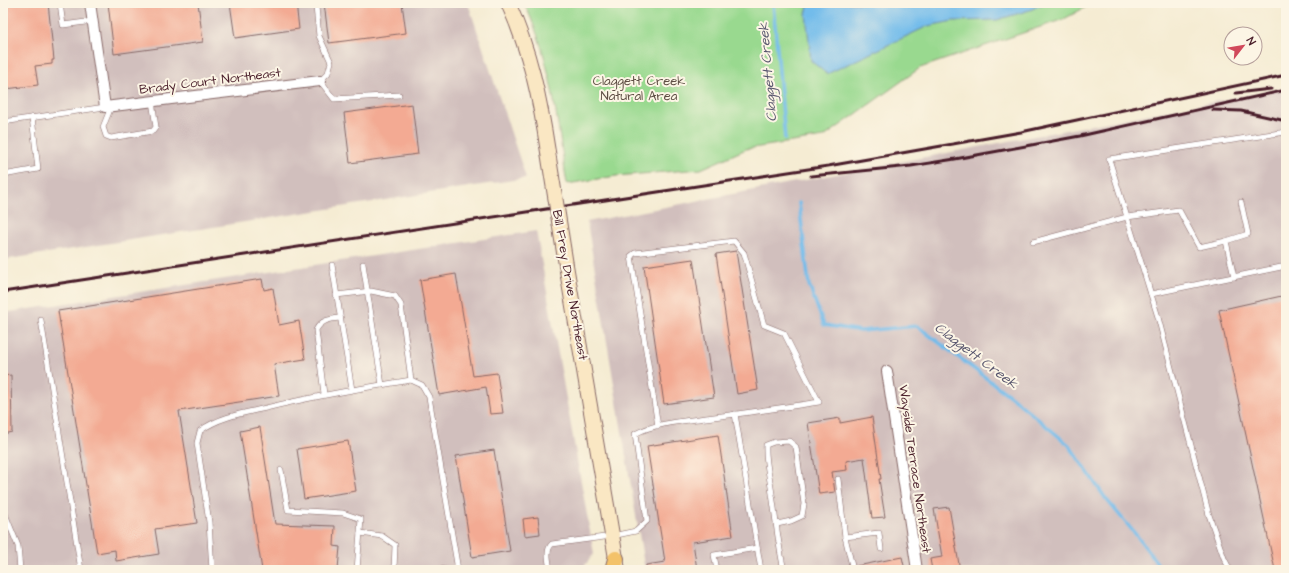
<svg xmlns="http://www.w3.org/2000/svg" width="1289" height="573" viewBox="0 0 1289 573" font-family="'Architects Daughter',sans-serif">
<rect width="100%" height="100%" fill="#fcf5e5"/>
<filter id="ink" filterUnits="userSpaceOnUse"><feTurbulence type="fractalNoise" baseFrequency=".025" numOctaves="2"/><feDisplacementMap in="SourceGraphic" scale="8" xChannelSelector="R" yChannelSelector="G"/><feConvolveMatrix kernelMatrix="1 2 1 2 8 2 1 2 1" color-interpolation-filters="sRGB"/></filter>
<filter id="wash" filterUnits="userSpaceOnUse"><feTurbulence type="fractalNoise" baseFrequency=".012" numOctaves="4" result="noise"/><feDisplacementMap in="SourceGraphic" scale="16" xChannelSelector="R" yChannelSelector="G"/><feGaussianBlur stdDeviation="0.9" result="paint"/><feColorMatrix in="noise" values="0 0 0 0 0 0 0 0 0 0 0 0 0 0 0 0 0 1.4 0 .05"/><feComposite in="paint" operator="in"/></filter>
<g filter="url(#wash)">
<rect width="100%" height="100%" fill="#f5ecd3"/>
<g fill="#d1bfbd">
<polygon points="3,3 468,3 526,178 3,260"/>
<polygon points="1286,88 1286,570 645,570 587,222"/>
<polygon points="536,231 594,554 581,570 3,570 3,313"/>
</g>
<path fill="#99d98f" stroke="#727c5d" d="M524,3H1093L1064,19L920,68L824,137L746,149L701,169L616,176L567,184C557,123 552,59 524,3Z"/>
<polygon fill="#72bceb" stroke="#5e6e8b" points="809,3 1045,3 1030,10 997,20 953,21 928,26 827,74 811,61 806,14"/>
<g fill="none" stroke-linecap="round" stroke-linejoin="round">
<g stroke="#72bceb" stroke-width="3.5">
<polyline points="773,3 785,139"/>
<polyline points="799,203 809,285 824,325 861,331 917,326 1014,399 1069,445 1106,499 1137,536 1162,570"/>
</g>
</g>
<g id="blocks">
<g fill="#f3aa93">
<polygon points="3,3 48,3 54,60 52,60 52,64 35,66 38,85 6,89 3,71"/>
<polygon points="108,3 198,3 203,42 114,54"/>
<polygon points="230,3 296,3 299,29 235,38"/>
<polygon points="324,3 402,3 406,33 329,43"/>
<polygon points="412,104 418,154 350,163 344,113"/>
<polygon points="736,251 758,390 737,394 716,254"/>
<polygon points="693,259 714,397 664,404 644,266"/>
<polygon points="456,274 473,376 497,373 503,413 490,414 486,387 439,395 420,280"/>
<polygon points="262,279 264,290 273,288 279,325 299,321 305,359 274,364 279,396 179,411 197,523 155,529 159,554 116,561 115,550 97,553 58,311"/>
<polygon points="1286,295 1286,570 1275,570 1219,310"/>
<polygon points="11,375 12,432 3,434 3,376"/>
<polygon points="872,417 881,479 879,479 885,517 872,518 864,458 846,461 847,470 832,472 835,492 819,494 808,423 840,418 840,423"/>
<polygon points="260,427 275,524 335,526 334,546 340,547 338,569 262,570 240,431"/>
<polygon points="718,435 733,536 693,542 697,570 646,570 646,565 665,562 647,446"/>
<polygon points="348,441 356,491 304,499 297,449"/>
<polygon points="494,450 510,551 472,557 456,456"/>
<polygon points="949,507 960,570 932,570 930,559 942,557 934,509"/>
<polygon points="538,517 540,534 525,536 523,519"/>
<polygon points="902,557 905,570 857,570 857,566"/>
</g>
</g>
</g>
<g filter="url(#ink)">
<use href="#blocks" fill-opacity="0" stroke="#866766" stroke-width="1"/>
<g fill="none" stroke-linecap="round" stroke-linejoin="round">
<g stroke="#866766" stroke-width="6">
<g id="lane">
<polyline points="60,3 63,25 93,21"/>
<polyline points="316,7 319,36 331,62 328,73 320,81 334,99 399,95"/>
<polyline points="111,107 103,127 106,136 111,138 153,131 156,127 152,101"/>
<polyline points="3,122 105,107"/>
<polyline points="3,175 38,169 32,117"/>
<polyline points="1033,242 1127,217 1179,210 1199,247 1226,241"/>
<polyline points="363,264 382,385"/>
<polyline points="332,265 352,390"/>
<polyline points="1234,277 1226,241 1248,234 1241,202"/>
<polyline points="1151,294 1286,266"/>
<polyline points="336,295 371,291 395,296 401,305 411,380"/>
<polyline points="41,320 81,570"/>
<path d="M324,394L316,330C321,320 330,319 340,318"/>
<polyline points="735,414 761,570"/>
<polyline points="281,470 288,510 343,513 361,519 357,570"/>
<polyline points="838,479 845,537 853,570"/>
<polyline points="3,509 18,546 20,570"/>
<path d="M777,524L791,521L802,516L804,504L796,447L789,441L774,442L766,445C765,462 770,478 772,494C776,519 778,545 784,570"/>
<polyline points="360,533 382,536 395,545 394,570"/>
<polyline points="845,537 879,533 881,549"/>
<polyline points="136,570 202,570"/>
<path d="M212,570L209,522L197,443L200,431C219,417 244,413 266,408C314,396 362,388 411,380L422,385L429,397L458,570"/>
<polyline points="438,570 438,569 446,570"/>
<path d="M550,570C549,562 545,550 552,544L612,536L636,531L647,521L635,434C655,423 684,421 706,418C744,413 781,408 819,402L784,333L764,325L744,253L734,241L635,253L631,256L658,426"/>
<polyline points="717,570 714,555 757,548"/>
<polyline points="1230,570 1224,558 1209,515 1158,317 1109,159 1286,132"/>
</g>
</g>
<g stroke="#866766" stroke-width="12">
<g id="street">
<polyline points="90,3 105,107 320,81"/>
<polyline points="887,371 917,570"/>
</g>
</g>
<g stroke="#866766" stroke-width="16">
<g id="secondary">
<path d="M508,3C530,51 540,99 548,152"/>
<polyline points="566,265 618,570"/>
</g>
</g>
<g stroke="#866766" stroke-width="18">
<polyline id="primary" points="613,570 616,559"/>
</g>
<use href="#lane" stroke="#fff" stroke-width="5"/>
<use href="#street" stroke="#fff" stroke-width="10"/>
<use href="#secondary" stroke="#fae7c3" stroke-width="14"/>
<use href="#primary" stroke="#f3c26a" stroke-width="16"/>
<g stroke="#4a1f2b" stroke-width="3">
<polyline points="1236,93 1271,89"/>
<polyline points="1213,110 1241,111 1286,121"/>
<polyline points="811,176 911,166 955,159 1080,136 1286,90"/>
<polyline points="3,292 828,166 1021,132 1286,75"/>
</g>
<g stroke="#866766" stroke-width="16" stroke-linecap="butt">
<polyline id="secondary-bridge" points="548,152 566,265"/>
</g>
<use href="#secondary-bridge" stroke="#fae7c3" stroke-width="14"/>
</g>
</g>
<g text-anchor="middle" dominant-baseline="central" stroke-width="4" stroke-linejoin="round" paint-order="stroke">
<g font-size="13" fill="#4a1f2b" stroke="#fcf5e5">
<text transform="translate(210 81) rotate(-7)">Brady Court Northeast</text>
<text transform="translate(570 285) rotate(80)">Bill Frey Drive Northeast</text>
<text transform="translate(915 469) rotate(82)">Wayside Terrace Northeast</text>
</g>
<g font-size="13" fill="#5e4e44" stroke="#fcf5e5">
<text x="639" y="81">Claggett Creek<tspan x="639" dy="15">Natural Area</tspan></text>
</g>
<g font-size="14" font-style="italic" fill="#58566e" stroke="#fcf5e5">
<text transform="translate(768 72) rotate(-95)">Claggett Creek</text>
<text transform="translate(976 356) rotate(37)">Claggett Creek</text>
</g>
</g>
<rect width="1289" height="573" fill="none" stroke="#fcf5e5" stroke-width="16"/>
<g transform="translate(1243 46) rotate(59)"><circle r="19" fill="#fcf5e5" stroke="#b59f9b"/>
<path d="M0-3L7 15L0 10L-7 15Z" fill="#d1495b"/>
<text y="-6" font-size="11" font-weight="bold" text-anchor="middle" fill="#4a1f2b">N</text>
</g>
</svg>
